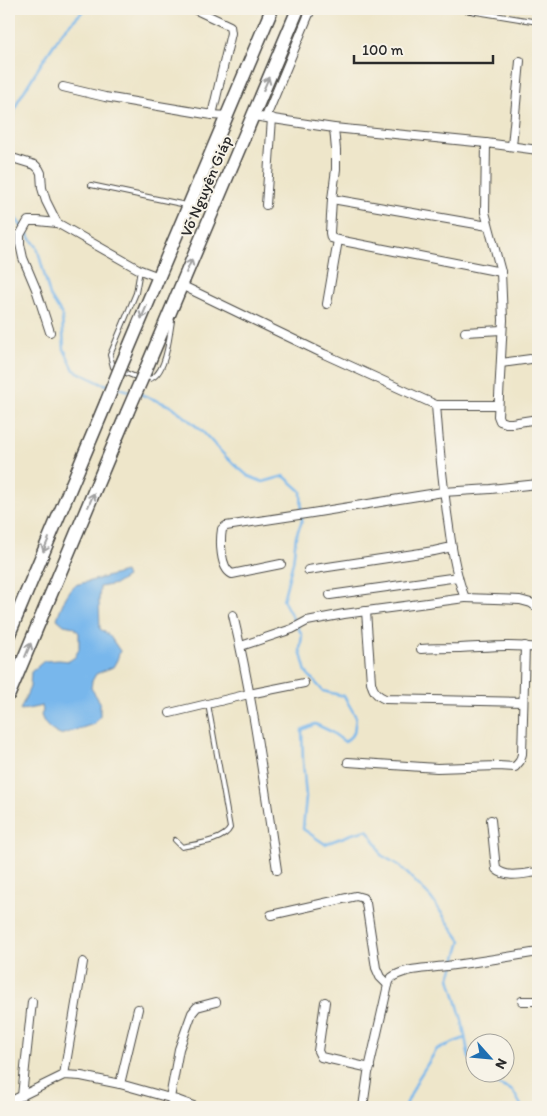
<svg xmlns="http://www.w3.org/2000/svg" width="547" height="1116" viewBox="0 0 547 1116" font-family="Itim,sans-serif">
<rect width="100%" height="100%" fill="#f7f3e8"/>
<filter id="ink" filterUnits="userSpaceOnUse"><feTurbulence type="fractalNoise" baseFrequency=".02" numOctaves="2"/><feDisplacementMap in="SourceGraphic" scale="10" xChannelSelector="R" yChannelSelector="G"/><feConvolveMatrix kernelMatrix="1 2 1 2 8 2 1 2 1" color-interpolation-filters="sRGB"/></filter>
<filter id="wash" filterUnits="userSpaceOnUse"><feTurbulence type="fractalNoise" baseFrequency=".0096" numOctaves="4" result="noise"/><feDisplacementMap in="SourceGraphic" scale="20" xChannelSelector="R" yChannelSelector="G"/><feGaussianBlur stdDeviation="1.12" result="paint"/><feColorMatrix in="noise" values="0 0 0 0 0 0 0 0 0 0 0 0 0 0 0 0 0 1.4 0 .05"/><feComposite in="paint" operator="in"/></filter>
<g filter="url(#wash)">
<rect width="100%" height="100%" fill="#eee6ca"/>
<path fill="#78b7ec" stroke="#52718c" d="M125,572L127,577L116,584L100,587L99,600L100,629L109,635L120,651L117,660L113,667L96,674L92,681L91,688L100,702V716L94,724L60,735C50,730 44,725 41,715L43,711L42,706L28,709L20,710L30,687L31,672L44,661L59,660L69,661L75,657L79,649V633L74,627L64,625L57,619C61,606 66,594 75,585Z"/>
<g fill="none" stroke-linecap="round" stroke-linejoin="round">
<g stroke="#78b7ec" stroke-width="2.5">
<polyline points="9,127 18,101 39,67 63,31 85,9"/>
<polyline points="9,204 11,212 37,247 50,296 62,315 64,349 74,370 100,383 108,385"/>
<polyline points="116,387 132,392"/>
<polyline points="140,394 173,407 202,431 227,458 248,476 263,482 284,476 301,491 302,521 296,536 293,562 283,600 302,635 300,650 306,672 323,691 344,696 356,717 354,733 345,742 330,731 315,724 302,730 303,761 306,797 303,829 325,844 352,834 367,830 377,844 381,855 400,866 431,898 461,941 450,978 462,1020 469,1058 474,1064"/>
<polyline points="483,1074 490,1081 513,1091 522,1107"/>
<polyline points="405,1107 418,1079 437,1049 465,1038"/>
</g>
</g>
</g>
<g filter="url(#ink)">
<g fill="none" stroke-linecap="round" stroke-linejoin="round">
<g stroke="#484743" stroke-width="6">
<g id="service">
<polyline points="458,9 538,22"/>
<polyline points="91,185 186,205"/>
<path d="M140,270L136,293L110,355L113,367C122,371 133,377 143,379C166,384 169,337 172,321"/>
<path d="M175,840L182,847C196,844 224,841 230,828L208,704"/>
</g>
</g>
<g stroke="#484743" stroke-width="10">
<g id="minor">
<polyline points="194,9 230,26 231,33 212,115"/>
<polyline points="63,87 105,97 212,115 227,116"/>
<polyline points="253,116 334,128 486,143 538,150"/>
<polyline points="266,117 311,9"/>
<polyline points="334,128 336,150 336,169 332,199 330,233 331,238 338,240 501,272"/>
<polyline points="486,143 485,212 501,272 503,320 498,416 500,421 506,423 512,423 538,419"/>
<polyline points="512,146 520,61"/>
<polyline points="9,157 35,165 39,169 41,173 42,188 46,201 57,223 140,270 159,277"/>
<polyline points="332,199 488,226"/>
<polyline points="266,205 272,118"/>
<path d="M181,285L324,354L436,405C439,446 443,487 449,527C452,551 456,576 465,598L520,600L531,603L538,608"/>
<polyline points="327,304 338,240"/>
<polyline points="50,332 36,289 23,258 20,244 20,235 28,221 38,221 57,223"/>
<polyline points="465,332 502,330"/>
<polyline points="501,363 538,358"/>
<polyline points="436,405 498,405"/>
<path d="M281,564L232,574C220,568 220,541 222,529L226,526L312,513L443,492L491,489L538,484"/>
<polyline points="308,570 434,551 452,547"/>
<polyline points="330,595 458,577"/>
<path d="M366,611L371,682C373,691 376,695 385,699L523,702"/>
<path d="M233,615C253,698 264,785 277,870"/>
<polyline points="241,646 292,629 307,621 344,614 465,598"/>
<path d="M421,649C434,648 447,648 460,648C487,647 511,644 538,648"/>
<polyline points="170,713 249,694 304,683"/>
<polyline points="348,762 437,768 498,766 515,767 520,761 522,754 525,646"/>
<path d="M491,820L496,869C507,879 525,873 538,872"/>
<polyline points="271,915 356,896 363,898 366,903 376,968 380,977 388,985"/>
<polyline points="522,1001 538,1001"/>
<polyline points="325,1002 318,1051 321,1057 370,1068"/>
<polyline points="64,1075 83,962"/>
<polyline points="120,1084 138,1009"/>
<polyline points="22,1096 32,1002"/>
<polyline points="170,1098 179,1049 192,1013 197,1007 216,1002"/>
<polyline points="9,1102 64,1075 81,1076 120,1084 177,1100 196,1107"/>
<polyline points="169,1107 177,1100"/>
<path d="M363,1107L368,1073L388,985C389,981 390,978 394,976C408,968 431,968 447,966C477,962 508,957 538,952"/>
</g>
</g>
<g stroke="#484743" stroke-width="15">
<g id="trunk">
<polyline points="121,366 272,9"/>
<polyline points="143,376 298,9"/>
<polyline points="9,634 106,403"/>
<polyline points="9,694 127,413"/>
</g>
</g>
<use href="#service" stroke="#fff" stroke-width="4"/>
<use href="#minor" stroke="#fff" stroke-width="8"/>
<use href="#trunk" stroke="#fff" stroke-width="12"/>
<g stroke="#484743" stroke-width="15" stroke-linecap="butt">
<g id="trunk-bridge">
<polyline points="106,403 121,366"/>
<polyline points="127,413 143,376"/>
</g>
</g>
<use href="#trunk-bridge" stroke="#fff" stroke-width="12"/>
</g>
<defs><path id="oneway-shaft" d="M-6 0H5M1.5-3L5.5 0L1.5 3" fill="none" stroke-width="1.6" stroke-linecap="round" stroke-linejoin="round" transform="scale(1.25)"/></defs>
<g stroke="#a0a0a0">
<use href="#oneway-shaft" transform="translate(266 84) rotate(-67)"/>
<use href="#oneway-shaft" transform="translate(189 266) rotate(-67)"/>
<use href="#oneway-shaft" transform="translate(144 312) rotate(113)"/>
<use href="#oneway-shaft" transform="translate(91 500) rotate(-67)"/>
<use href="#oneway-shaft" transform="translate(46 545) rotate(113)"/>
<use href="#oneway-shaft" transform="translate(28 650) rotate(-67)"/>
</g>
</g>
<g text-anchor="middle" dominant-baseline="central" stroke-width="4" stroke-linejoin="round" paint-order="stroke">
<g font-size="16" fill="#2b2b2b" stroke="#f7f3e8">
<text transform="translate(206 186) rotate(-67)">Võ Nguyên Giáp</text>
</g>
</g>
<rect width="547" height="1116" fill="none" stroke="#f7f3e8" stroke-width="30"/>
<g transform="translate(490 1058) rotate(117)"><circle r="24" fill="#f7f3e8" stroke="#a5a39c"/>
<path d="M0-4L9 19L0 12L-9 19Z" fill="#1f6fb2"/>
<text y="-8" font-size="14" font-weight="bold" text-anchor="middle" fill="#2b2b2b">N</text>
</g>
<path d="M354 55v8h139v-8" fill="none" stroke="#2b2b2b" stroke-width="2.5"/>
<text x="362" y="55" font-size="15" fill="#2b2b2b" stroke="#f7f3e8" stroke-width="4" paint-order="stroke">100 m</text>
</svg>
